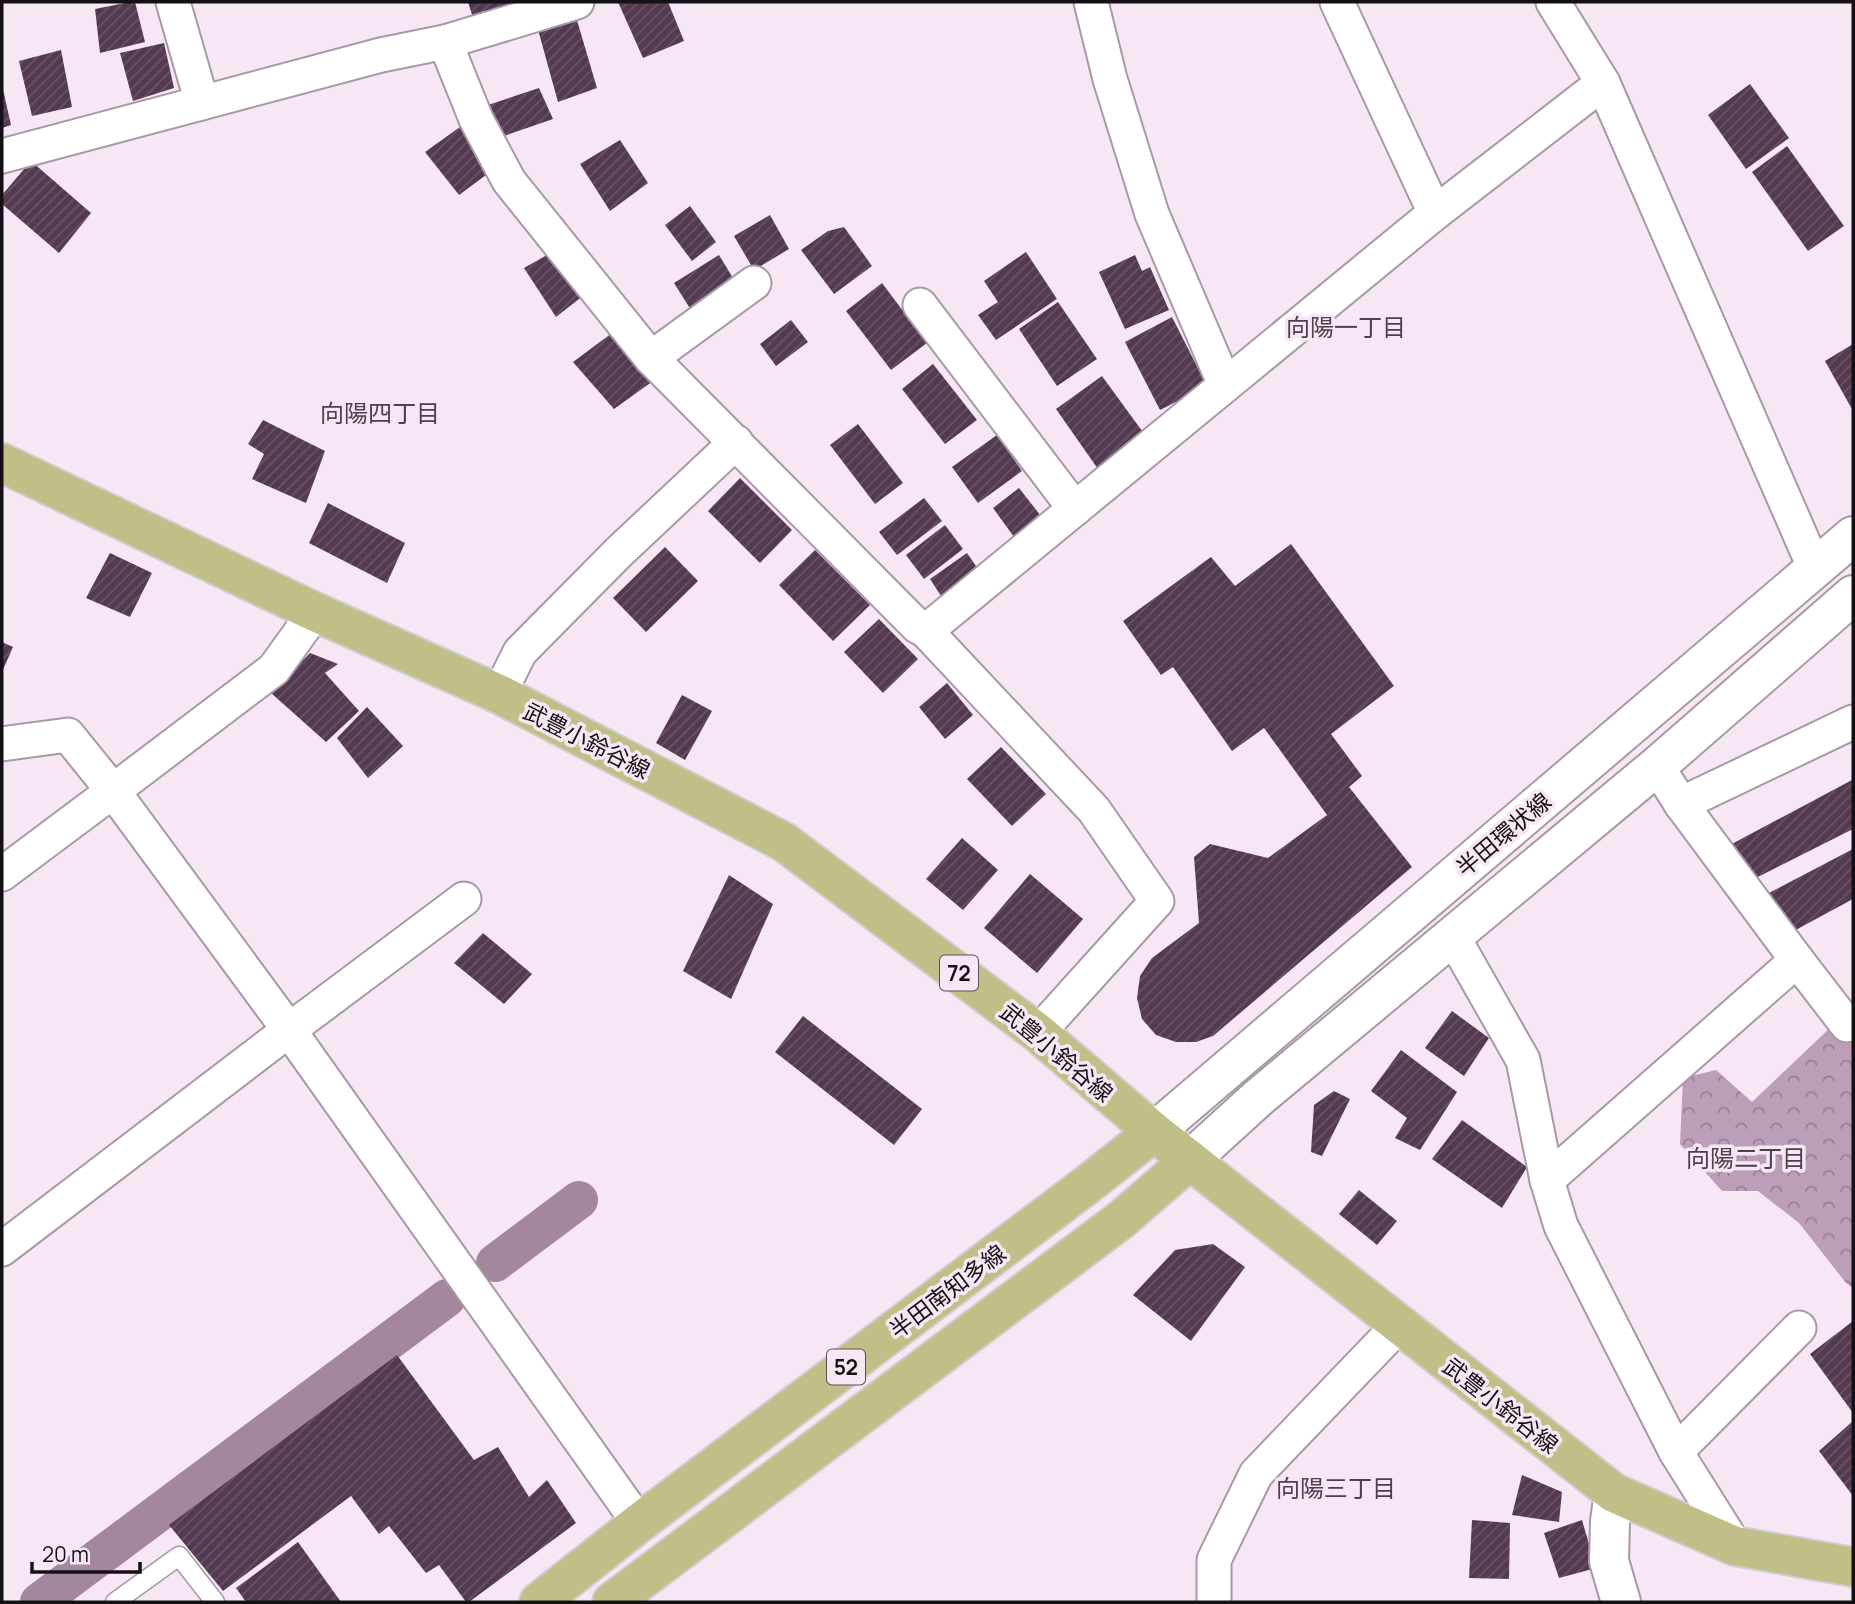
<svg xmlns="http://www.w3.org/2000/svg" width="1855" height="1604" viewBox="0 0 1855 1604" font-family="Manrope,'Noto Sans JP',sans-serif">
<defs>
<pattern id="forest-crowns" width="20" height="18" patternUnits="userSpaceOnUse" patternTransform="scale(1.75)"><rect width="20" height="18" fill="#bc9eb8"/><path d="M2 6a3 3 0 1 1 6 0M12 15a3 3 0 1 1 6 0" fill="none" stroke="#987f94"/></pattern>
<pattern id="building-hatch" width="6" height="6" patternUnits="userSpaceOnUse" patternTransform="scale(1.75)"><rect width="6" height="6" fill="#543a51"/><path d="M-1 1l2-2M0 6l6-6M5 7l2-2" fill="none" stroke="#685366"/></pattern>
</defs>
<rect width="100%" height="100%" fill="#f7e7f4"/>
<polygon fill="url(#forest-crowns)" points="1833,1025 1853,1040 1853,1288 1846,1283 1799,1223 1758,1191 1722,1191 1680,1144 1683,1078 1716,1070 1752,1102"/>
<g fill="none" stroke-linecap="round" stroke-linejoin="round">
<g stroke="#a4869f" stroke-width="38">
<polyline points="495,1263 579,1200"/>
<polyline points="39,1602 447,1298"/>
</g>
</g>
<g fill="url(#building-hatch)">
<polygon points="130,2 135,2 145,42 100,53 95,9"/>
<polygon points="468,2 520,2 473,18"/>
<polygon points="618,2 668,2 684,41 643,58"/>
<polygon points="576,17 597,88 558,102 537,26"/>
<polygon points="164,43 174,88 133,101 120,53"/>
<polygon points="61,50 72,107 32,116 19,61"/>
<polygon points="1750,84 1789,138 1746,169 1708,115"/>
<polygon points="2,85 11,125 2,128"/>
<polygon points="539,88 553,119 504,136 488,105"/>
<polygon points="460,127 490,172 459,195 425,152"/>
<polygon points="620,140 648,183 610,211 580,164"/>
<polygon points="1787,146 1844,226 1808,251 1752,172"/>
<polygon points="31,161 91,213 59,253 2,204 2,195"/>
<polygon points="690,206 716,242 692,261 665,225"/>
<polygon points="770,215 789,249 754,270 734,236"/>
<polygon points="844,227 872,266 834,294 801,250 828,231"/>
<polygon points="554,251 584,295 556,317 524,268"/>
<polygon points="1026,252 1057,299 996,340 978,315 998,302 984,281"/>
<polygon points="719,255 736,283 691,310 674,283"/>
<polygon points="1135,255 1142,271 1150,267 1169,310 1125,329 1099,272"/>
<polygon points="882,283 927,343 891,370 846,311"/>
<polygon points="1058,302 1097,359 1057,386 1019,329"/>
<polygon points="1172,317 1207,386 1160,410 1125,342"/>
<polygon points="791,320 808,342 776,366 760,344"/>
<polygon points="612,333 653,381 614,409 573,362"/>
<polygon points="1853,344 1853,411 1825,361"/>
<polygon points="933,364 977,420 945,444 902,389"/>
<polygon points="1102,376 1145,435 1098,469 1056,409"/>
<polygon points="263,420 325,451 306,503 252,479 264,454 248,444"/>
<polygon points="858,424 903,483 875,504 830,445"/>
<polygon points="997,435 1022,471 978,503 952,467"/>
<polygon points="740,478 792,530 760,563 708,511"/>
<polygon points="1019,488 1044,520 1017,541 993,508"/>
<polygon points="924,498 942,521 897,555 879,532"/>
<polygon points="328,503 405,543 387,583 309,543"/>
<polygon points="945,525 963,549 924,579 906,555"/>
<polygon points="1291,544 1394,686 1331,734 1362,776 1349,787 1412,867 1213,1036 1196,1042 1176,1042 1156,1035 1142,1019 1137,998 1140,976 1152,958 1199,923 1194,857 1210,844 1268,858 1327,815 1264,728 1232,751 1173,667 1161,675 1123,621 1211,557 1235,586"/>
<polygon points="665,547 698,581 646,632 613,598"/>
<polygon points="815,550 870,605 833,641 779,585"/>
<polygon points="110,553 152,573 130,617 86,598"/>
<polygon points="967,553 978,569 941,596 930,579"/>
<polygon points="879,619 918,659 883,693 844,652"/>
<polygon points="2,642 13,647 2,672"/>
<polygon points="310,653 338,664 325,673 359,711 326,742 271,693"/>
<polygon points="947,683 973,715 945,739 919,707"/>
<polygon points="682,695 712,711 685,760 656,743"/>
<polygon points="367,707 403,746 368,778 337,738"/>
<polygon points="1001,747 1046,794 1012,826 967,779"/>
<polygon points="1852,780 1853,829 1748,882 1730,845"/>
<polygon points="962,838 998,870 963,910 926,879"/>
<polygon points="1853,849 1853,899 1792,932 1769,893"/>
<polygon points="1030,874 1083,919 1037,973 984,928"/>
<polygon points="729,875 773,904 731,999 683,971"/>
<polygon points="483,933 532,974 504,1004 454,963"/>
<polygon points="1452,1011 1489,1038 1464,1076 1425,1048"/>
<polygon points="803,1016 922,1109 894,1145 775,1052"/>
<polygon points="1401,1050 1457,1092 1420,1150 1395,1138 1407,1118 1371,1091"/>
<polygon points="1334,1091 1350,1099 1322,1156 1311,1152 1314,1105"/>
<polygon points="1462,1120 1527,1167 1502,1208 1432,1159"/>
<polygon points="1359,1190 1397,1221 1377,1245 1339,1214"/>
<polygon points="1213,1244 1245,1267 1191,1341 1133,1295 1175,1250"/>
<polygon points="1853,1321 1853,1413 1810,1354"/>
<polygon points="397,1355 474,1460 498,1447 529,1497 547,1480 576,1523 469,1602 466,1602 439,1565 426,1573 389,1526 379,1534 351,1496 223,1591 169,1525"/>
<polygon points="1853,1421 1853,1496 1819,1451"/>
<polygon points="1522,1475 1562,1492 1559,1522 1512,1515"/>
<polygon points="1472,1520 1510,1523 1509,1579 1469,1578"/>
<polygon points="1582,1520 1596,1568 1559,1578 1544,1533"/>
<polygon points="298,1542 341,1602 246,1602 236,1588"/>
</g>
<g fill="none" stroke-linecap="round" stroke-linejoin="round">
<g stroke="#a799a5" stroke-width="21">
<polyline id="service" points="115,1602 179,1556 215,1602"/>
</g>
<g stroke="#a799a5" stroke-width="37">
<g id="minor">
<polyline points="173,2 202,103"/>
<polyline points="1091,2 1110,79 1152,214 1225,385"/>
<polyline points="1337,2 1435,213"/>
<polyline points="1553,2 1603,83 1815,569"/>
<polyline points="445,42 476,119 509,181 651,358 917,626 926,631 1094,810 1157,901 1038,1033"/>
<polyline points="2,156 381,55 445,42 577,2"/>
<polyline points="920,305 1075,509"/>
<polyline points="651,358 754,283"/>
<polyline points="315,612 274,669 113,791 289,1030 464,899"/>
<polyline points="926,631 1435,213 1603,83"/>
<polyline points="499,694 520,652 619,552 736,442"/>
<polyline points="2,744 68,735 113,791 2,874"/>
<polyline points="1657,766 1681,804 1853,722"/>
<polyline points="1681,804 1797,960 1547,1180 1561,1226 1676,1452 1735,1546"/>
<polyline points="1453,937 1523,1060 1547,1180"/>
<polyline points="1797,960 1847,1025 1853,1022"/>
<polyline points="2,1249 289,1030 639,1523"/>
<polyline points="1676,1452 1799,1328"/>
<polyline points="1214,1602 1214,1560 1256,1474 1399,1325"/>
</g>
</g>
<g stroke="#a799a5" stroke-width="42">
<polyline id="tertiary" points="1614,1493 1610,1521 1609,1561 1621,1602"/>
</g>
<g stroke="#a799a5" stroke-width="42">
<g id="secondary">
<polyline points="1154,1132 1853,536"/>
<polyline points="1190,1160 1258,1098 1657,766 1853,595"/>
</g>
</g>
<g stroke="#d0cfd0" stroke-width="42">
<g id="primary">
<polyline points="2,463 315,612 499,694 784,842 1038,1033 1154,1132 1614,1493 1735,1546 1853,1567"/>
<polyline points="539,1602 639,1523 1088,1184 1154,1132"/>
<polyline points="612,1602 1122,1219 1190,1160"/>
</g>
</g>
<use href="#service" stroke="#fff" stroke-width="18"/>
<use href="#minor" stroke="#fff" stroke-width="33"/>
<use href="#tertiary" stroke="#fff" stroke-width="38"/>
<use href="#secondary" stroke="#fff" stroke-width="38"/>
<use href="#primary" stroke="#c0bf88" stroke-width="38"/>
</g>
<g text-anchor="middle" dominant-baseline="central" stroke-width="7" stroke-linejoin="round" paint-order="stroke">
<g fill="#f7e7f4" stroke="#595058" stroke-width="2">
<rect x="940" y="955.5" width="38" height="35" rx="5"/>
<rect x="827" y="1349.5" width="38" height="35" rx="5"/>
</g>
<g font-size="21" font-weight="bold" fill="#151015">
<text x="959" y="973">72</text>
<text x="846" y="1367">52</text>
</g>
<g font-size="23" fill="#151015" stroke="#f7e7f4">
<text transform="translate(587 740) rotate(27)">武豊小鈴谷線</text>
<text transform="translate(1503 834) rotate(-40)">半田環状線</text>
<text transform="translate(1057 1052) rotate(40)">武豊小鈴谷線</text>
<text transform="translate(947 1291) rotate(-37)">半田南知多線</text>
<text transform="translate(1501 1405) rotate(38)">武豊小鈴谷線</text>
</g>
<g font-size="24" fill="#4c404a" stroke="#f7e7f4">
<text x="1346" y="326">向陽一丁目</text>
<text x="380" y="412">向陽四丁目</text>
<text x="1746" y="1157">向陽二丁目</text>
<text x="1336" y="1487">向陽三丁目</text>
</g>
</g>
<rect width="1855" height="1604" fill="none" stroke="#151015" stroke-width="7"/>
<path d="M32 1562v10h108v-10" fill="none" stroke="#151015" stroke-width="3.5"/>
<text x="42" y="1562" font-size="21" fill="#151015" stroke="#f7e7f4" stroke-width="5" paint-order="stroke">20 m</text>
</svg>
